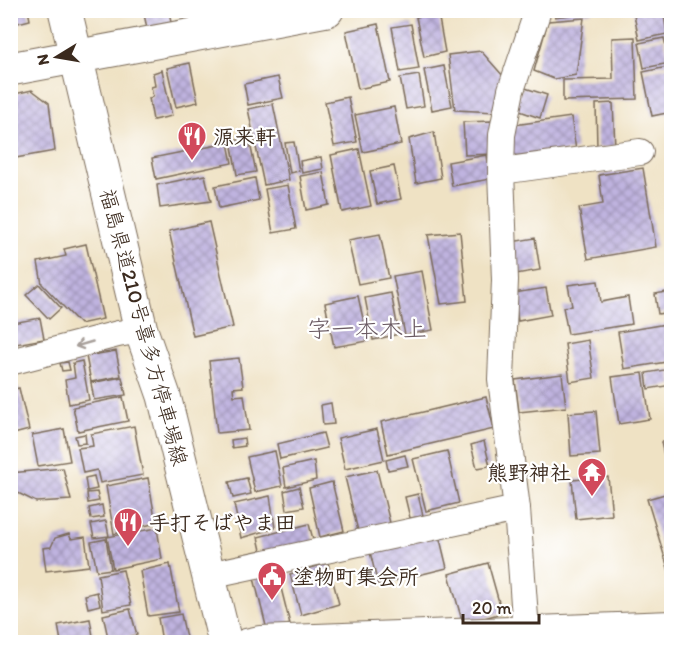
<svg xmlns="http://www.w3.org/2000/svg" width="682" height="653" viewBox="0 0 682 653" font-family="Itim,'Klee One',sans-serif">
<defs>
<pattern id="building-cross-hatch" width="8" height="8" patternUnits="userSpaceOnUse" patternTransform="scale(1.5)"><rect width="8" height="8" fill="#c0b4e0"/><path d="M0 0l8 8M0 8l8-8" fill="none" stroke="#9d93b5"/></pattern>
</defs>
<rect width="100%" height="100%" fill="#fff"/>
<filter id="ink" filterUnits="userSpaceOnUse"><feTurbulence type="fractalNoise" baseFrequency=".0167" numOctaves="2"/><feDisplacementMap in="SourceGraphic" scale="12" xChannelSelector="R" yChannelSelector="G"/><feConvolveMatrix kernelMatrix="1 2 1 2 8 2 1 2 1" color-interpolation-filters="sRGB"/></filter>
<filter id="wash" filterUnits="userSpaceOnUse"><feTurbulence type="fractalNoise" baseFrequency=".008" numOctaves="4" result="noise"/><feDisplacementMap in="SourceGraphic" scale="24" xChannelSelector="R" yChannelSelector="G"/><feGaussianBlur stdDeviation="1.35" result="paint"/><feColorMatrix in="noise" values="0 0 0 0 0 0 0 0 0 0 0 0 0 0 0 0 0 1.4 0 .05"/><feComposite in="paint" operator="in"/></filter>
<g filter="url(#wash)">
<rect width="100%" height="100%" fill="#efe2c4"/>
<g id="blocks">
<g fill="url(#building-cross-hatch)">
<polygon points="10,10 28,10 30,20 10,25"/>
<polygon points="143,10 169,10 171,23 147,28"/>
<polygon points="554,10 592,10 592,12 555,17"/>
<polygon points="633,10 663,10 667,34 639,40"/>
<polygon points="438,13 445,52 424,57 416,17"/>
<polygon points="584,18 576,75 554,79 534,71 548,21"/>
<polygon points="378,24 390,82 358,89 346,31"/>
<polygon points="411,24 419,69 400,72 392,27"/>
<polygon points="635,37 637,99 563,101 563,80 613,79 612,38"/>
<polygon points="664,38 670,63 644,68 639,43"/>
<polygon points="481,51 504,77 496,112 455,110 448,55"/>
<polygon points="190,63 198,102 176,107 167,68"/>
<polygon points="444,66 452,106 432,110 424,70"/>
<polygon points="672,66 672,112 652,116 643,72"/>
<polygon points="162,70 172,116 153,120 149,98 153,97 151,87 155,86 153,73"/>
<polygon points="419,75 424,106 406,109 400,78"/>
<polygon points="278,77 283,98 248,105 244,84"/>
<polygon points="522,87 547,95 540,118 514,109"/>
<polygon points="32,90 49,103 55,151 10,159 10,95"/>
<polygon points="348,97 357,142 334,146 325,102"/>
<polygon points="613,103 615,147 597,148 596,104"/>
<polygon points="273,104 289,180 264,185 248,109"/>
<polygon points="394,107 401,144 363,152 355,115"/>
<polygon points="571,117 576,150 512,159 507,126"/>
<polygon points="492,121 493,154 465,155 463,122"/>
<polygon points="434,132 441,178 416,183 409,139"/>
<polygon points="249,138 256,172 237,175 231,141"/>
<polygon points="294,142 299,171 290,173 285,143"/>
<polygon points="228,143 232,163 156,179 152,158"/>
<polygon points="359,149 371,206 342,212 331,155"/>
<polygon points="487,155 490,179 452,186 448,162"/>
<polygon points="321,157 323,169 302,173 300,161"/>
<polygon points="394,166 401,199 377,204 370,171"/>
<polygon points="643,168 656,247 588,259 579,208 603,204 599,175"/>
<polygon points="323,172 329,205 306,210 300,176"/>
<polygon points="205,175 211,201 160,208 157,185"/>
<polygon points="255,178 259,200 219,208 215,186"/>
<polygon points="288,185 296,229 273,233 265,189"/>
<polygon points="209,222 233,327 193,336 169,231"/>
<polygon points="460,232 467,301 441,304 428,235"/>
<polygon points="380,234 389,278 358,284 348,240"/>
<polygon points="535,238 540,270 516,274 511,242"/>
<polygon points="86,244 103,319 80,324 42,284 38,262 66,256 64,249"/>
<polygon points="422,271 433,330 405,335 393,276"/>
<polygon points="598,281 601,302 628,297 632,324 568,334 563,307 572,306 568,285"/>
<polygon points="39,284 61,308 49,319 26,295"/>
<polygon points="546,288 551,315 518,321 514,293"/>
<polygon points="672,291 672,312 658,314 655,294"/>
<polygon points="391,293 399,334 373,340 365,298"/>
<polygon points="358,296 368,341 334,347 325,303"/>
<polygon points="40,318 44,339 16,344 12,323"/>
<polygon points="672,323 672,361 624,369 618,332"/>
<polygon points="588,340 594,378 570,382 565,344"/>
<polygon points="116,351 121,376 91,382 86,356"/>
<polygon points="239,358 243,387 233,388 234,396 244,395 249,430 217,433 209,361"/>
<polygon points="82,361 89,400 69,404 65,380 75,378 73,363"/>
<polygon points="68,362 70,370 62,371 60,363"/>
<polygon points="670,369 672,385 648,389 646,373"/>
<polygon points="643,373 650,419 619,424 612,377"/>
<polygon points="562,374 566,407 519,412 515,380"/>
<polygon points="122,377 126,395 94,400 91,383"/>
<polygon points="19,388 29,430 10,435 10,390"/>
<polygon points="123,397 128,421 78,431 73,407"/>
<polygon points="486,397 494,429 388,454 381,422"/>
<polygon points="331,403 334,424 323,425 321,405"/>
<polygon points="596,411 600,454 571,456 568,413"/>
<polygon points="134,426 143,475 100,483 97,470 83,473 78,448 93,446 91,434"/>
<polygon points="64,429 70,461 38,466 32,435"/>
<polygon points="377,429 384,460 345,469 338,438"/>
<polygon points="323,433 327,448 280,459 277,444"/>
<polygon points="85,434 86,443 77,444 75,436"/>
<polygon points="244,438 245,446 232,448 231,440"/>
<polygon points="672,440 672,481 670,482 661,442"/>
<polygon points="484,441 490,466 477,468 471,445"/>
<polygon points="275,451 282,486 255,492 247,457"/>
<polygon points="447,451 459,503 426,511 413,459"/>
<polygon points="405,455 408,466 388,470 386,460"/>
<polygon points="314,461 316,480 286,487 283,468"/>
<polygon points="63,468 71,500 36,502 10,489 10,473"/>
<polygon points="377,470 390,523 358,531 345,477"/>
<polygon points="94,476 97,489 87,491 85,478"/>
<polygon points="608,477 612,515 576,519 572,480"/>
<polygon points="148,478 156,523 114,534 106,486"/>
<polygon points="247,478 251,494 233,498 229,482"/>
<polygon points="332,482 344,531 320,537 309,488"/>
<polygon points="299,487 304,507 287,510 284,491"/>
<polygon points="97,492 99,501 88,503 87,493"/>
<polygon points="672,492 672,578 671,578 647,499"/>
<polygon points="418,494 423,516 410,518 405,497"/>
<polygon points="270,496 275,528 241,538 234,504"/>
<polygon points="102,505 104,517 91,519 89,508"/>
<polygon points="106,521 109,536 94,538 91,524"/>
<polygon points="309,524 314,543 262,555 258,537"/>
<polygon points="157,528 162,559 113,569 107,537"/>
<polygon points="69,534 71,539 85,537 89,566 46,571 43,548 51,547 55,538"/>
<polygon points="439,535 447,568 378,585 370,552"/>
<polygon points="106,539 111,569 97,571 91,542"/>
<polygon points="328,563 339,604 301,615 290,574"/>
<polygon points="488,563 502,613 463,624 449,574"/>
<polygon points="170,564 179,612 148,616 140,571"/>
<polygon points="123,570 131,605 103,610 98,575"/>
<polygon points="277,572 290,624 267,630 254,578"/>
<polygon points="97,592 100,605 88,608 85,595"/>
<polygon points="130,609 137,635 109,642 103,615"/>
<polygon points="181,614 187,642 162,642 158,618"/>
<polygon points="90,619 94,642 61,642 58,625"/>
<polygon points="662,638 662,642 625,642 625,640"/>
</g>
</g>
</g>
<g filter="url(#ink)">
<use href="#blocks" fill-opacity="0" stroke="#7a6a58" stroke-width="1.5"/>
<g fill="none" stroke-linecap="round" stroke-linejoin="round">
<g stroke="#7a6a58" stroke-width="28">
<g id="minor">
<polyline points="501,171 640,152"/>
<polyline points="10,362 118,334 141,330"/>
<polyline points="209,575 517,509"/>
<polyline points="526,631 517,509 501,379 505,280 501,171 502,135 511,90 538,10"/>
<polyline points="246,642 260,639 672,624"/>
</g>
</g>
<g stroke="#7a6a58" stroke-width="35">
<polyline id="secondary" points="65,10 141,330 164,396 225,642"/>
</g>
<g stroke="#7a6a58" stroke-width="35">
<polyline id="primary" points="10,69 327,10"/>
</g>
<use href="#minor" stroke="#fff" stroke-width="26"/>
<use href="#secondary" stroke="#fff" stroke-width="33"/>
<use href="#primary" stroke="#fff" stroke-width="33"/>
</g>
<defs><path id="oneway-shaft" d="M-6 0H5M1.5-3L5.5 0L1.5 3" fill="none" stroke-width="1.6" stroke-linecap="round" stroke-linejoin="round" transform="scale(1.5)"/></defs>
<use stroke="#a79f9a" href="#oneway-shaft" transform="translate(84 344) rotate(164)"/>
</g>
<defs>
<g id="restaurant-pin" transform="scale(1.5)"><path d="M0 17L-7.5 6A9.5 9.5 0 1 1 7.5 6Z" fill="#d1495b" stroke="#fff"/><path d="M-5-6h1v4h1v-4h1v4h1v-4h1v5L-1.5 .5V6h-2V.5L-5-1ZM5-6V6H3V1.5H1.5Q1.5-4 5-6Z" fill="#fff"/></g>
<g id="temple-pin" transform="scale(1.5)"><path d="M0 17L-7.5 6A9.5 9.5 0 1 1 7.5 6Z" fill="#d1495b" stroke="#fff"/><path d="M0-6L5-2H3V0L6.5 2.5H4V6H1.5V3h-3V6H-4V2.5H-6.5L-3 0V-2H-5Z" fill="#fff"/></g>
<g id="civic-pin" transform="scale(1.5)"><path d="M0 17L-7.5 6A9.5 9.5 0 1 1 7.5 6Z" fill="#d1495b" stroke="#fff"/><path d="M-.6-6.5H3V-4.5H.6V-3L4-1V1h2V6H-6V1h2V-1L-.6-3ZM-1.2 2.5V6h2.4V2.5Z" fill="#fff"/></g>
</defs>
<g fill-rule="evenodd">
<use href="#restaurant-pin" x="192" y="136"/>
<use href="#temple-pin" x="592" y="472"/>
<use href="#restaurant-pin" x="128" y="522"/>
<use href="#civic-pin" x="272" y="576"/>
</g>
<g text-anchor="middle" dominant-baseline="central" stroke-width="4.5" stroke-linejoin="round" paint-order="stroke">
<g font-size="21" font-weight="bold" fill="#3b2a1e" stroke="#fff" text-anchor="start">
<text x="213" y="136">源来軒</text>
<text x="571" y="472" text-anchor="end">熊野神社</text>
<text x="149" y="522">手打そばやま田</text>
<text x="293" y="576">塗物町集会所</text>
</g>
<g font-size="21" fill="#3b2a1e" stroke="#fff">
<text transform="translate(144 327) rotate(75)">福島県道210号喜多方停車場線</text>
</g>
<g font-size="24" fill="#6a5a62" stroke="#fff">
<text x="367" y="328">字一本木上</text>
</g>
</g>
<rect width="682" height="653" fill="none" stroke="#fff" stroke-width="36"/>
<g transform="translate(57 57) rotate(259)" stroke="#ffffff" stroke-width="4.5" paint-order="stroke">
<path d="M0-4.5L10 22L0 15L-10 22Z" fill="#3b2a1e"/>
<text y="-9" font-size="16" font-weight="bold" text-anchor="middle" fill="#3b2a1e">N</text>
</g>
<path d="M463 614v9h76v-9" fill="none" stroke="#3b2a1e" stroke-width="3"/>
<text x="472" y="614" font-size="18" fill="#3b2a1e" stroke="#ffffff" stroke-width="4.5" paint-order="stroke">20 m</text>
</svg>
